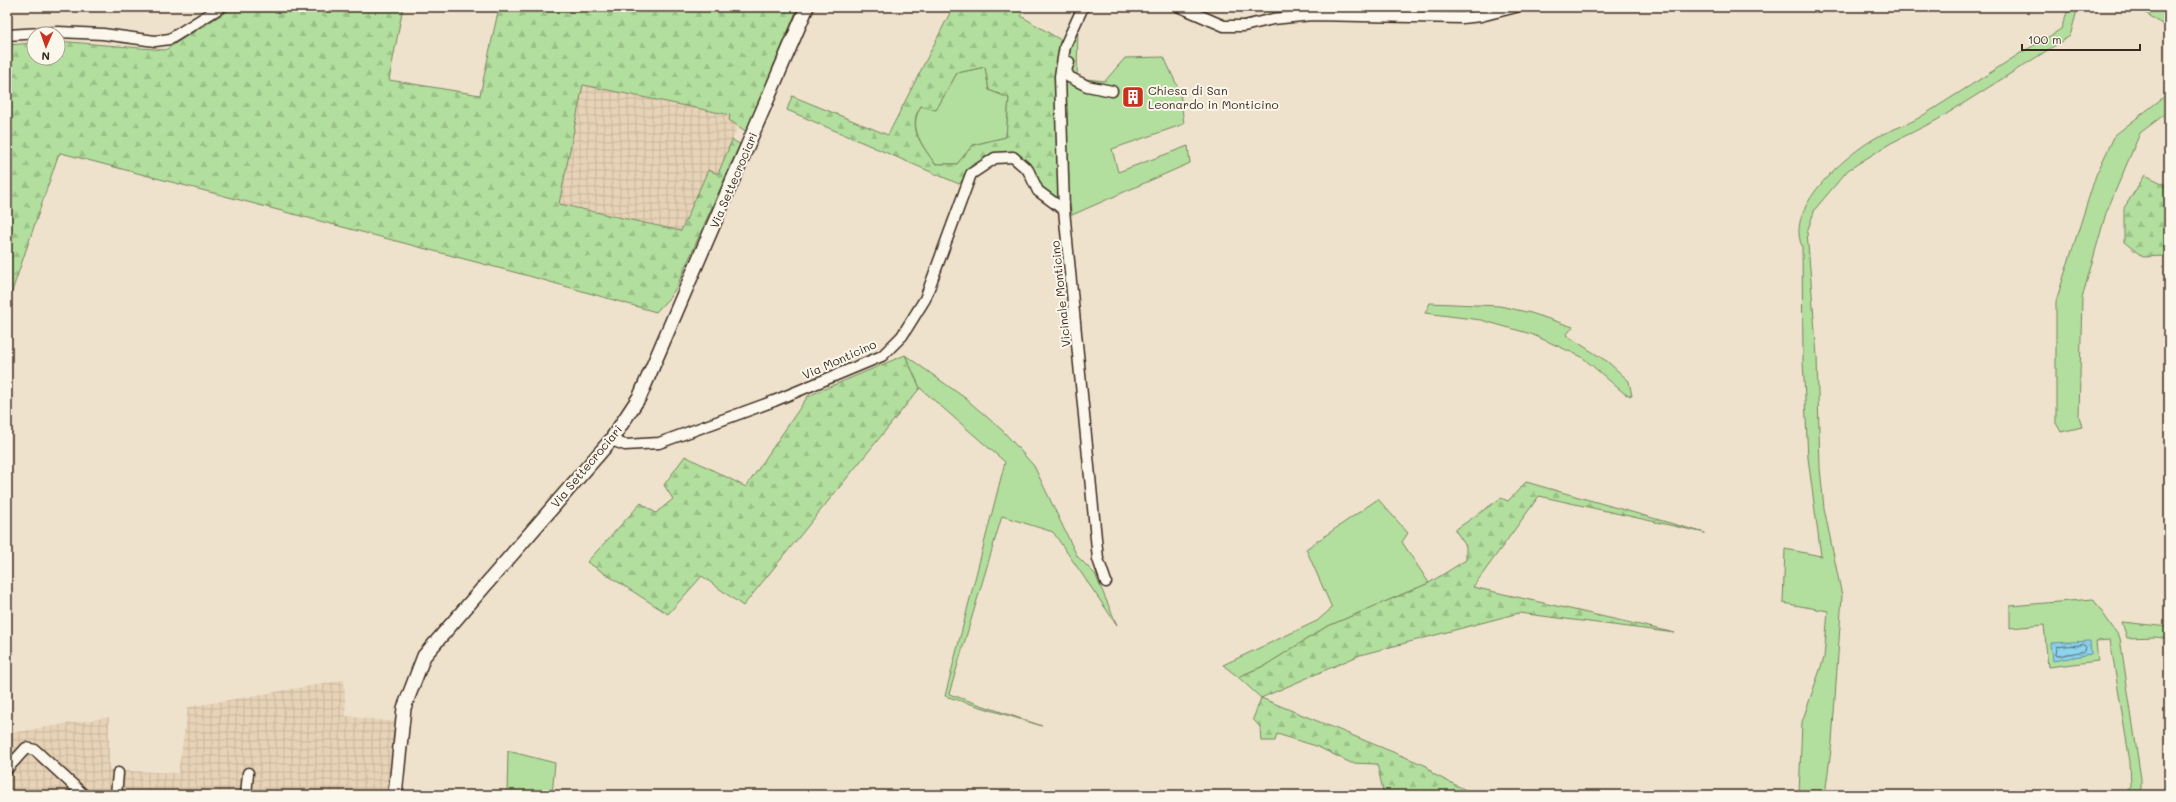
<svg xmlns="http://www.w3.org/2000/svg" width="2176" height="802" viewBox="0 0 2176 802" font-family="Mali,sans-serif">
<defs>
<pattern id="industrial-grid" width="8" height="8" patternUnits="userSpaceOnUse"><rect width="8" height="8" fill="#e7d3b7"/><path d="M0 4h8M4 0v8" fill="none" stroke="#c7b59d"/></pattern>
<pattern id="forest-firs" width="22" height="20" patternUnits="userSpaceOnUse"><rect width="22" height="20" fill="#b2df9d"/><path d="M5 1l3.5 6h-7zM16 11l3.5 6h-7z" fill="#9ac087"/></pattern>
<pattern id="water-waves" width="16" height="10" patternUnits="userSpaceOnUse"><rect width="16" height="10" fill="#8cd3ed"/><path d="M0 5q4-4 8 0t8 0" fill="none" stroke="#7ab5cb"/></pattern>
</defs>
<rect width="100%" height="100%" fill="#efe2cd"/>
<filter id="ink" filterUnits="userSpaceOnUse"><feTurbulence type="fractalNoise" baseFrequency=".025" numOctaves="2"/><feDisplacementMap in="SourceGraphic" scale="8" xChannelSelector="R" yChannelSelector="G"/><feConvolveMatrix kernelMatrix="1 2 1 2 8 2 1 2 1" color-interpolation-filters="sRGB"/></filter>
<g filter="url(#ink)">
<g fill="url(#industrial-grid)">
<polygon points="583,84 731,116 730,120 738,126 718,175 708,170 681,231 558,204"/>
<polygon points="344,680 346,716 396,722 388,795 7,795 7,739 10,733 109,717 109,770 178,773 188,707"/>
</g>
<g fill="#b2df9d" stroke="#76845e">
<path d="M2069,7H2078L2070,36L1937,120L1891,143L1848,170L1815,209L1807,232L1817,356L1820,468L1824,508L1842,596L1832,742L1825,795H1799L1802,722L1824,658L1828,611L1783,603L1785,549L1821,556L1808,458L1803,360L1802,246C1785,208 1843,158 1872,140C1888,130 1906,126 1922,116C1954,96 1987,75 2019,54C2033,46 2047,38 2061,29Z"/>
<polygon points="2137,7 2154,7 2169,16 2169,29"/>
<polygon points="1078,24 1077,78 1105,81 1125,58 1164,57 1180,92 1184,124 1112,149 1118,172 1188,146 1190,163 1072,215 1067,191 1065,90 1069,55"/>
<path d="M985,67L989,90L1009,98L1006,137L973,145L957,164H935C923,146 907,128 921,106L936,110L957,73Z"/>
<polygon points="2169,93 2169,111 2140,133 2106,213 2082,298 2079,416 2082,427 2061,432 2056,423 2056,301 2096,175 2115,135"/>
<polygon points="1430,303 1500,306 1531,313 1573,327 1566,335 1608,362 1629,381 1632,396 1625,394 1582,357 1531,334 1481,320 1425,313"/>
<polygon points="905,355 965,398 1003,431 1034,466 1077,556 1095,574 1117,625 1053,532 1002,516 949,694 1042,726 945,696 1005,462 920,388"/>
<polygon points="1378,499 1408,533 1402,542 1429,583 1326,627 1266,665 1238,677 1223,665 1317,621 1332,608 1306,549"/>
<polygon points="2093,599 2120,638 2141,779 2141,795 2122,795 2131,787 2130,762 2110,640 2096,641 2098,661 2048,667 2044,625 2010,628 2010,606"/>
<polygon points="2122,622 2169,627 2169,639 2155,637 2127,638"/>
<polygon points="508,751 555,763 552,795 507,795"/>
</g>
<g fill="url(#forest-firs)" stroke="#76845e" fill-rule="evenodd">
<polygon points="234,7 403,7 389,80 480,95 499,7 798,7 747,132 729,120 730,115 583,85 559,204 681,231 708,170 718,174 732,140 740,144 677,286 670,297 656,312 529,276 61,153 58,156 7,306 7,45 34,43 34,58 58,58 58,41 165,50"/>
<path d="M953,7H1025L1021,16L1064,42L1062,205L1041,189L1017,154L972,169L959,184L787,110L792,96L888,135ZM985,67L989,90L1009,98L1006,137L973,145L957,164H935C923,146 906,128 921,106L936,110L957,73Z"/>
<path d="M2145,175L2164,184C2172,202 2172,238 2164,256L2143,257L2124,242V208Z"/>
<polygon points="905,355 920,388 743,606 702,576 668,614 587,562 641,503 656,513 673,499 664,485 685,456 746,487 808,396"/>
<polygon points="1526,482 1705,533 1539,496 1473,587 1675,633 1519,613 1360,655 1261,698 1427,766 1433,774 1476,795 1384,795 1377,764 1351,763 1316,746 1277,734 1275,741 1261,741 1260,727 1253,719 1261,698 1238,677 1266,665 1326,627 1429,583 1466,560 1466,546 1455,530 1501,498 1508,501"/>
</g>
<polygon fill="url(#water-waves)" stroke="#6c8f9a" points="2090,641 2091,654 2053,661 2051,643"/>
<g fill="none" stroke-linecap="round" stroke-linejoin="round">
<polygon stroke="#5b6e71" stroke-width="1" points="2084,645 2086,647 2085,651 2058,656 2056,655 2057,647"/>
<g stroke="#3b2a1e" stroke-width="13">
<g id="street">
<polyline points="1083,7 1065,46 1060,76 1064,210 1098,559 1106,582"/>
<polyline points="1180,7 1224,26 1244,26 1273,19 1312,15 1462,18 1481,16 1516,7"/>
<polyline points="7,35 58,32 103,34 155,41 170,39 221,7"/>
<polyline points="1069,62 1066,70 1069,77 1087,86 1112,91"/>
<polyline points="611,440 625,445 659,443 774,401 882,356 902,336 925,299 971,174 995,158 1013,157 1028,170 1038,191 1064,210"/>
<polyline points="7,769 26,748 35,750 84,795"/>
<polyline points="116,795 118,773"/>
<polyline points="246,795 248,773"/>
</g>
</g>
<g stroke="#3b2a1e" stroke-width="16">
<polyline id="secondary" points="395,795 404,708 424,656 611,440 640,396 807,7"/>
</g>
<use href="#street" stroke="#fbf7ec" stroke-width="10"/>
<use href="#secondary" stroke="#fbf7ec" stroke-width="13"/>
</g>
</g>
<defs>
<g id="building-square" transform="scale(1.15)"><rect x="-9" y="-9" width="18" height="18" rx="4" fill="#c8321e" stroke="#fbf7ec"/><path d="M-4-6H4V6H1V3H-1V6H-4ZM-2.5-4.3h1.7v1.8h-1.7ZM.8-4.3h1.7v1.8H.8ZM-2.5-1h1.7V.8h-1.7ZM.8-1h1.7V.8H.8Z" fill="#fff"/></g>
</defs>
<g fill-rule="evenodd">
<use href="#building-square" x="1133" y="97"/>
</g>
<g text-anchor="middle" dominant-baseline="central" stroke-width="4" stroke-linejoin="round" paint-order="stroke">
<g font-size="12" fill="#3b2a1e" stroke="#fbf7ec" text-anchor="start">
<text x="1148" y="90">Chiesa di San<tspan x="1148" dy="14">Leonardo in Monticino</tspan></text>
</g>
<g font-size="12" fill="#3b2a1e" stroke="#fbf7ec">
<text transform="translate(733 180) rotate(-67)">Via Settecrociari</text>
<text transform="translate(1060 294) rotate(-96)">Vicinale Monticino</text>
<text transform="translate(839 359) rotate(-24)">Via Monticino</text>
<text transform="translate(586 466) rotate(-50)">Via Settecrociari</text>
</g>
</g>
<rect width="2176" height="802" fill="none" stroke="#fbf7ec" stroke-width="24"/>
<rect x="12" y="12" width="2152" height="778" fill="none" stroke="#3b2a1e" stroke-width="1.5" filter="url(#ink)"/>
<g transform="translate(46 46) rotate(182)"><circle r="19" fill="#fbf7ec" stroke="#aea59a"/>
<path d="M0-3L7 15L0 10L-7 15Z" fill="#c8321e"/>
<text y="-6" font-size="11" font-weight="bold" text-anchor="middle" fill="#3b2a1e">N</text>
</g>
<path d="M2022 44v6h118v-6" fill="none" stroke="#3b2a1e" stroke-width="2"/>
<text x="2028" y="44" font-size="12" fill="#3b2a1e" stroke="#fbf7ec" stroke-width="3" paint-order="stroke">100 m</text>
</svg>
